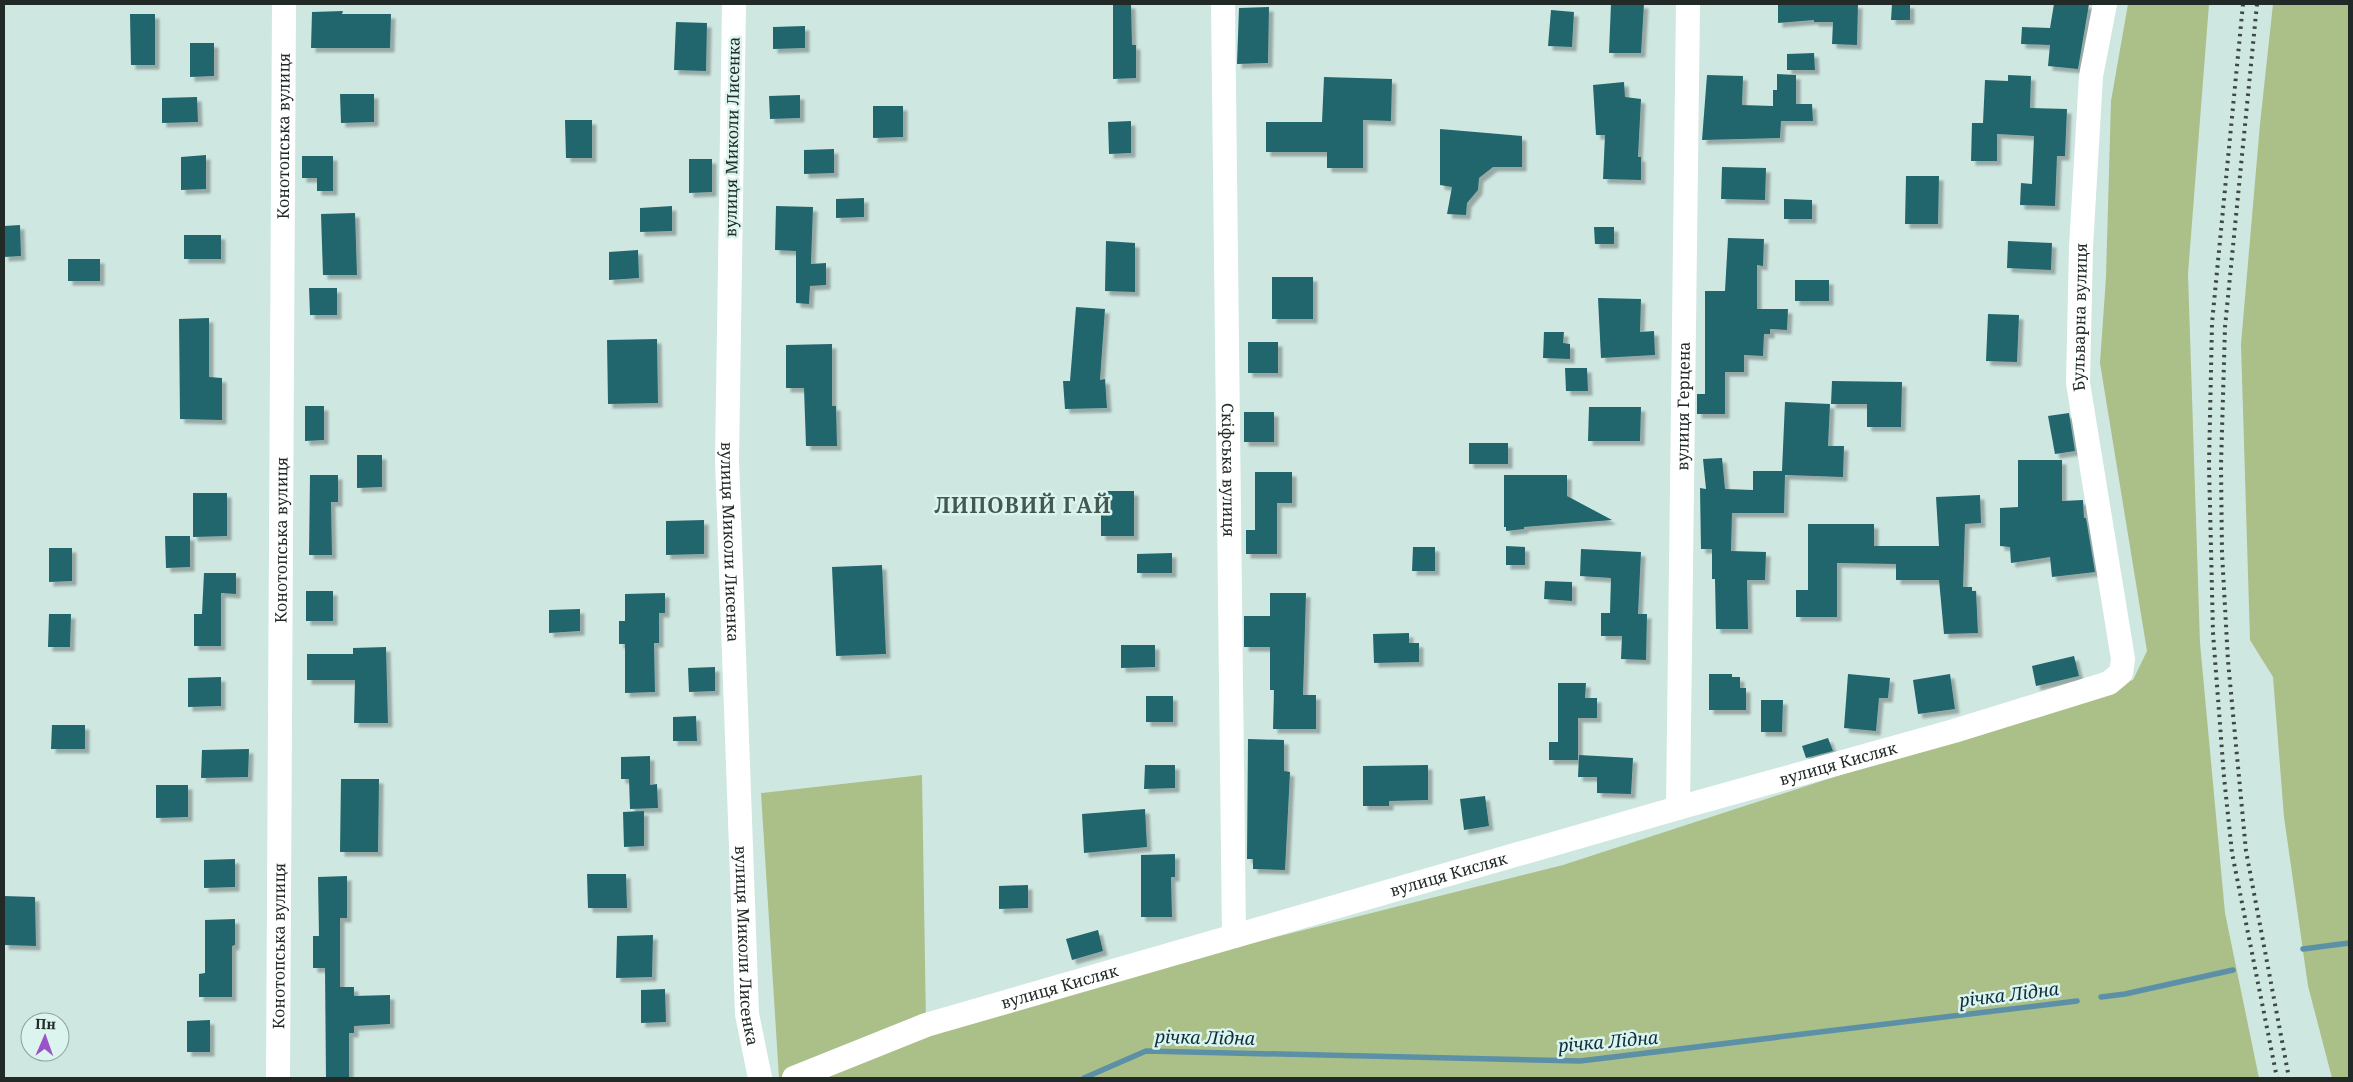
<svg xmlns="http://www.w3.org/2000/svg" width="2353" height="1082" viewBox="0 0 2353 1082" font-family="'Noto Serif',serif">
<defs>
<filter id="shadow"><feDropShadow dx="4.5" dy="4.5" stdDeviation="1" flood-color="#0004"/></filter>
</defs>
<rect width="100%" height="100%" fill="#cfe7e1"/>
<g fill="#abbf89">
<polygon points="2128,4 2209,4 2188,274 2200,643 2225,913 2259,1078 779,1078 761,793 922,775 926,1025 1563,865 2133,680 2147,651 2100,363 2106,277 2111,101"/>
<polygon points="2273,4 2349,4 2349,1078 2332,1078 2308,986 2284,817 2273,677 2250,640 2241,344 2260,124"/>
</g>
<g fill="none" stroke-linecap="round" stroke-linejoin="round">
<g stroke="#5c90a6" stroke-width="5.5">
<polyline points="2303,949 2349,943"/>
<polyline points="2101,997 2125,994 2233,970"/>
<polyline points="1084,1078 1146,1051 1580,1061 2077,1001"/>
</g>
</g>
<g fill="#21666d" filter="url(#shadow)">
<polygon points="1113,4 1131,4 1132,45 1136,45 1136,78 1113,79"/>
<polygon points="1611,4 1644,4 1641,53 1609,53"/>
<polygon points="1778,4 1858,4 1857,45 1832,44 1833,22 1814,22 1814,20 1778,23"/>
<polygon points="1892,4 1910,4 1910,20 1891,20"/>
<polygon points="2054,4 2089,4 2078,69 2048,66 2050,45 2021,44 2022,27 2050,28"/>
<polygon points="1269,7 1268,63 1237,64 1239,8"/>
<polygon points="1551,10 1574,12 1572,47 1548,46"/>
<polygon points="343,11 342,14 391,14 390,48 311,48 312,12"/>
<polygon points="130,14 155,14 155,65 131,65"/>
<polygon points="676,22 707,23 706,71 674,70"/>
<polygon points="805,26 805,48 773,49 773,27"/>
<polygon points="190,43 214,43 214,76 190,77"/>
<polygon points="1814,53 1815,70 1787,70 1787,54"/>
<polygon points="1777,74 1796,75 1796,104 1812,104 1813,121 1781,121 1780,138 1702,140 1707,75 1743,76 1742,105 1773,106 1773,90 1777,90"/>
<polygon points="2008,75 2031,76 2030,108 2067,109 2065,156 2057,156 2055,206 2020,205 2021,183 2032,184 2034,136 1997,134 1997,161 1971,161 1972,123 1983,123 1985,80 2008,81"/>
<polygon points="1324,77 1392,79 1391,121 1363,120 1363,168 1327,168 1327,152 1266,152 1266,122 1322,122"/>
<polygon points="1624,82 1625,97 1641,99 1638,157 1641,157 1641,180 1603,179 1605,135 1596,135 1593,85"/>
<polygon points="340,94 374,94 374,122 341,123"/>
<polygon points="800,95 800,118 770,119 769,96"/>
<polygon points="197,97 198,122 162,123 162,98"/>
<polygon points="873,106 903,106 903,137 873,138"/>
<polygon points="565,120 592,120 592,158 566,158"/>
<polygon points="1131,121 1131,153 1109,154 1108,122"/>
<polygon points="1440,129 1522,136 1522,167 1493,167 1479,178 1478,190 1467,203 1466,215 1447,214 1452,187 1440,185"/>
<polygon points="834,149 834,173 804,174 804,150"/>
<polygon points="206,155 206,189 181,190 181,157"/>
<polygon points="302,156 333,156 333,191 317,191 317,178 302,178"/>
<polygon points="689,159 712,159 712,192 689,193"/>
<polygon points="1722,167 1766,168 1765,200 1721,199"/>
<polygon points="1906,176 1939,176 1938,224 1905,224"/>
<polygon points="864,198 864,217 836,218 836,199"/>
<polygon points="1784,199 1812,200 1812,219 1784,219"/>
<polygon points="672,206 672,231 640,232 640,208"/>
<polygon points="776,206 813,207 811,264 826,263 826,285 810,286 809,304 796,303 796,251 775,250"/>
<polygon points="355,213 357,275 323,275 321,214"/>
<polygon points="20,225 21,256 4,257 4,226"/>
<polygon points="1594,227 1614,227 1614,244 1595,244"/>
<rect x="184" y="235" width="37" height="24"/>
<polygon points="1728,238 1764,239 1763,266 1757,265 1757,309 1788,309 1787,330 1770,329 1770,334 1764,334 1763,356 1744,355 1744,372 1725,372 1725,414 1697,414 1697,394 1705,394 1705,291 1725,291"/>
<polygon points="1106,241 1135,243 1135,292 1105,291"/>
<polygon points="2008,241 2052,243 2051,270 2007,268"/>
<polygon points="638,250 639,278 609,280 609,252"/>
<rect x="68" y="259" width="32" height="22"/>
<rect x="1272" y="277" width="41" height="42"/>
<rect x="1795" y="280" width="34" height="21"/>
<polygon points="309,288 337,288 337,315 310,315"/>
<polygon points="1598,298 1641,299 1640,332 1654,331 1655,355 1601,358"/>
<polygon points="1076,307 1105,309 1100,380 1105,379 1107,408 1065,409 1063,381 1070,381"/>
<polygon points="1988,314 2019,315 2017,362 1986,361"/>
<polygon points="209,318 209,377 222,378 222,420 180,419 179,319"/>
<polygon points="1544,332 1564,332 1563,343 1570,344 1570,359 1543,358"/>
<polygon points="657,339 658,403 608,404 607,340"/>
<rect x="1248" y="342" width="30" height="31"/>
<polygon points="832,344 832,406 836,406 837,446 806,446 804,388 786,388 786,345"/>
<polygon points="1565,368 1587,368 1588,391 1566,391"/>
<polygon points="1832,381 1902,382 1901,427 1867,427 1867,404 1831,404"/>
<polygon points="1785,402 1830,404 1828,446 1844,446 1843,477 1785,475 1784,513 1732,513 1731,551 1766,552 1765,580 1747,580 1748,629 1716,629 1715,579 1712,579 1712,549 1701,549 1700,488 1706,489 1703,459 1722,458 1725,489 1753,490 1753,471 1782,471"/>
<polygon points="305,406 324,406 324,440 305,441"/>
<polygon points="1589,407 1641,407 1640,441 1588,441"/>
<rect x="1244" y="412" width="30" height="30"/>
<polygon points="2069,413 2075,451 2055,454 2048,416"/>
<rect x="1469" y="443" width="39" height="21"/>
<polygon points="357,455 382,455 382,487 357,488"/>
<polygon points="2018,460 2062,460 2062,501 2083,500 2084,518 2086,518 2095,572 2052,577 2050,557 2011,563 2010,547 2000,546 2000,508 2018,507"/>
<polygon points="1255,472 1292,472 1292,503 1277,503 1277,554 1246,554 1246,530 1255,530"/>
<polygon points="310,475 338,475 338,502 331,502 332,555 309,555"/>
<polygon points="1504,475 1567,475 1567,496 1612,520 1524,527 1524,529 1506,531 1506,527 1504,527"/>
<rect x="1101" y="491" width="33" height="45"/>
<polygon points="193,493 227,493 227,536 193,537"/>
<polygon points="1980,495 1981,523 1965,524 1963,587 1972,587 1972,591 1976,591 1978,633 1944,634 1939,580 1896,580 1896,564 1837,563 1837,617 1796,617 1796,590 1808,590 1808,524 1874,524 1874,546 1939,546 1936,497"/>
<polygon points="704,520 704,554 666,555 666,521"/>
<polygon points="165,536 190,536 190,567 166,568"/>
<polygon points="1506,546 1525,547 1525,565 1506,565"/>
<polygon points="1413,547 1435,547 1435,571 1412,571"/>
<polygon points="49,548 72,548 72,581 49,582"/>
<polygon points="1581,549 1641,552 1638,614 1647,614 1646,660 1621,659 1622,636 1601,636 1601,613 1610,613 1611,578 1580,576"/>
<polygon points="1172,553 1172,573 1137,573 1137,554"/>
<polygon points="882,565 886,654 836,656 832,567"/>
<polygon points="204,573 236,573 236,594 221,593 221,646 194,646 194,614 202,614"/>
<polygon points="1545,581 1572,582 1572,601 1544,599"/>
<rect x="306" y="591" width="27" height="30"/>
<polygon points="665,593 665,613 659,613 659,643 654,643 655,692 625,693 625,644 619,644 619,621 625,621 625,594"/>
<polygon points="1270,593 1306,593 1303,695 1316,695 1316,729 1273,729 1274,690 1270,690 1270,647 1244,647 1244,616 1270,616"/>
<polygon points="580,609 580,631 549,633 549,610"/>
<polygon points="49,614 71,614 70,647 48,647"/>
<polygon points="1409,633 1409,643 1419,643 1419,662 1374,663 1373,634"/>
<polygon points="1121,645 1155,645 1155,667 1121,668"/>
<polygon points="386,647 388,723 354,723 355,680 307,680 307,654 353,654 353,648"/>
<polygon points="2074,656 2079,676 2036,686 2032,666"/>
<polygon points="715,667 715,691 689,692 688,668"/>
<polygon points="1709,674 1732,674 1732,677 1740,677 1740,688 1746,688 1746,710 1709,710"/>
<polygon points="1848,674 1890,678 1888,698 1879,698 1876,731 1844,728"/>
<polygon points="1950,674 1955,709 1918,714 1913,680"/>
<polygon points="221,677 221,706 188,707 188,678"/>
<polygon points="1558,683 1586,683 1585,698 1597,698 1597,718 1578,718 1578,760 1549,760 1549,742 1558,742"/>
<rect x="1146" y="696" width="27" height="26"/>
<polygon points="1761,700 1783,700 1782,732 1761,732"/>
<polygon points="696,716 697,741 673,741 673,717"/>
<polygon points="52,725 85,725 85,749 51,749"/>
<polygon points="1828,738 1833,751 1806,758 1802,746"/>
<polygon points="1248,739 1284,740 1284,771 1290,772 1285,870 1253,869 1253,859 1247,859"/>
<polygon points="249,749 248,777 201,778 202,750"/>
<polygon points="1579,755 1633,758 1631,794 1597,793 1597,777 1578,777"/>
<polygon points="650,756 650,785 657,784 658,808 630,809 629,779 621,779 621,757"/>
<polygon points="1145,765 1175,765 1175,788 1144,789"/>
<polygon points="1428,765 1428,800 1389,801 1389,806 1363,806 1363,766"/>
<polygon points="341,779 379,779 378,852 340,852"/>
<polygon points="156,785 188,785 188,817 156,818"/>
<polygon points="1485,796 1489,826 1464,830 1460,799"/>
<polygon points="1145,809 1147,847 1084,853 1082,814"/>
<polygon points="644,811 644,846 624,847 623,812"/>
<polygon points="1175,854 1175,877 1171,877 1172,917 1141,917 1141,855"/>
<polygon points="235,859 235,887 204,888 204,860"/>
<polygon points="587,874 626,874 627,908 588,908"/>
<polygon points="347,876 347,918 340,918 340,987 354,987 354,996 390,995 390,1024 354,1026 354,1033 349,1033 349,1078 326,1078 325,968 313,968 313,936 319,936 318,877"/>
<polygon points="1028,885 1028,908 999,909 999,886"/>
<polygon points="4,896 35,897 36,946 4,945"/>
<polygon points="235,919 235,945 232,946 232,997 199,997 199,974 205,973 205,920"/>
<polygon points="1098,930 1103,951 1072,960 1066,939"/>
<polygon points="653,935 652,977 616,978 617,936"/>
<polygon points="665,989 666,1022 641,1023 641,990"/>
<polygon points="210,1020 210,1052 187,1052 187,1021"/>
</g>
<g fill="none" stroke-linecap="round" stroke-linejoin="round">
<g stroke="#fff" stroke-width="24">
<path id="s1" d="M734,4L727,460L747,1014L760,1078"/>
<path id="s2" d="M1223,4L1234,936"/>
<path id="s3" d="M1678,808L1688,4"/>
<path id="s4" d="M278,1078L284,4"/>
<path id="s5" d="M794,1078L926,1025L1678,808L1954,731L2109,683L2121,673L2123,659L2078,383L2081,247L2091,76L2105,4"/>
</g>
<g stroke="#3d4845" stroke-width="4" stroke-dasharray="2.5 5" stroke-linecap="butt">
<polyline points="2243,4 2212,323 2209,465 2213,633 2224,777 2232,853 2277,1078"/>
<polyline points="2257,4 2225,327 2221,465 2222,553 2228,661 2246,851 2289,1078"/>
</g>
</g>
<g text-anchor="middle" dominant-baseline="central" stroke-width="5" stroke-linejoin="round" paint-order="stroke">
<g font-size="16" fill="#212a27" stroke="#dcf4ee">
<text stroke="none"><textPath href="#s4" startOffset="942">Конотопська вулиця</textPath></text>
<text transform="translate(732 137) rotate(-89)">вулиця Миколи Лисенка</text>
<text stroke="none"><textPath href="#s5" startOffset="1749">Бульварна вулиця</textPath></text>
<text stroke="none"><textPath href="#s3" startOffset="402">вулиця Герцена</textPath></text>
<text stroke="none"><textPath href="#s2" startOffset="466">Скіфська вулиця</textPath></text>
<text stroke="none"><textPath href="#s4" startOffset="538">Конотопська вулиця</textPath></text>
<text stroke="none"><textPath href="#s1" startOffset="538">вулиця Миколи Лисенка</textPath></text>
<text stroke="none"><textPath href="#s5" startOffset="1091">вулиця Кисляк</textPath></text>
<text stroke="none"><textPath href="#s5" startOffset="686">вулиця Кисляк</textPath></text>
<text stroke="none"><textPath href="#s4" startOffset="132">Конотопська вулиця</textPath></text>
<text stroke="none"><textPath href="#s1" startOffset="942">вулиця Миколи Лисенка</textPath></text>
<text stroke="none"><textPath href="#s5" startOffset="281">вулиця Кисляк</textPath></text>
</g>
<g font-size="18" font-style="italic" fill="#0e2e3d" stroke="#dcf4ee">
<text transform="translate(2009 994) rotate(-7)">річка Лідна</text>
<text transform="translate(1205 1037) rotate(1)">річка Лідна</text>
<text transform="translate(1608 1041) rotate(-5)">річка Лідна</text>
</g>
<g font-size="21" font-weight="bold" letter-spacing="1" fill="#435852" stroke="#dcf4ee">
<text x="1023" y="505">ЛИПОВИЙ ГАЙ</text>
</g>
</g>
<rect width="2353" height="1082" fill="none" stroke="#212a27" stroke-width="10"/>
<g transform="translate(45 1037) rotate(2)"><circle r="24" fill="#dcf4ee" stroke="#91a39e"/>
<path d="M0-4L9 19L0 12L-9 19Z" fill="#9a54c8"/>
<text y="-8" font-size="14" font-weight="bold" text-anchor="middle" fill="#212a27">Пн</text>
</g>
</svg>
